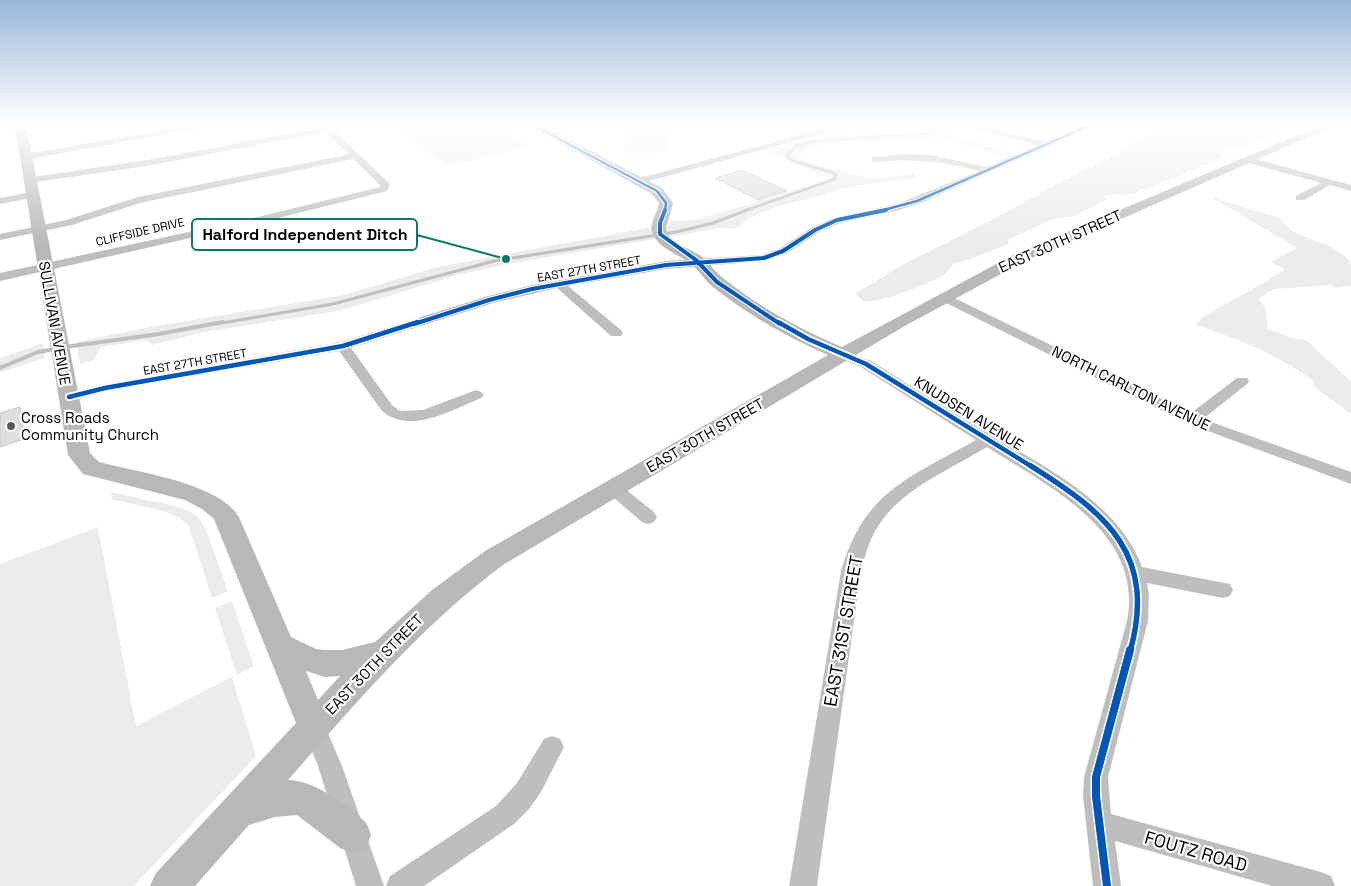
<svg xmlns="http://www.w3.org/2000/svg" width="1351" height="886" viewBox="0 0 1351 886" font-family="'Space Grotesk',sans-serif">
<rect width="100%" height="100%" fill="#fff"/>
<g fill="#ececec">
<polygon points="438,122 487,122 529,147 448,166 399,130"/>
<polygon points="625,122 665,122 668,152 625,153"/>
<path d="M904,122H932L953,135L1013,154L1008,157L940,138L826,143L809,149L797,156L796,159L867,178H884L916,173L917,177C892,181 866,183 841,189C833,191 824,195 816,197C786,204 759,209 735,229L718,228L671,237L666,231L670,221L696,220L831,179L766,151L834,131L848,136L926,130Z"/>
<path d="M1178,122H1256L1285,131L1238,149L1229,147L1217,152L1228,156L1133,194L1103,196V197L1108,199L1074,216L1054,219L1009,239L1008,244L971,259L953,264C951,267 949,271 946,273C932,283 880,304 864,301C860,300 858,297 856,293L902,265L997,217L1056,184L1107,159L1141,138L1163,131L1162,129Z"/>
<path d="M1209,196L1280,218C1286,232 1314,240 1327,245C1336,249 1344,256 1351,261L1348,263L1351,265V286L1335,288L1331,285L1274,289L1259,298L1266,310L1268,329L1296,339L1306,340L1351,381V414L1313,386L1314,381C1275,354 1240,339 1195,325L1203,317L1282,272L1284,269L1271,262L1297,248Z"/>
<polygon points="652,227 653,235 656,239 507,264 458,275 339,311 204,332 153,345 146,340 101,347 94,360 80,364 76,342 145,328 344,295 437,267"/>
<polygon points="43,343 45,358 0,372 0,358"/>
<path d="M111,492L175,506L191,512L198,517L206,529L228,591L212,598L189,527C177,509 133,505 112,500Z"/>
<polygon points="98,527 136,726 232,677 256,756 134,886 0,886 0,564"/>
<polygon points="232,601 254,666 237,675 215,608"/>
</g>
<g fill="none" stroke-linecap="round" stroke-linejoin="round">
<polyline stroke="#bfbfbf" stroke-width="2.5" points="744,211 835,179 836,175 833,173 794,161 786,156 796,146 816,141 931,133 936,130 915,122"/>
<polyline stroke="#bfbfbf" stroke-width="3" points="216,324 333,304 494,261 676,232 713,223 747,210"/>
<g stroke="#bfbfbf" stroke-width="4">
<polyline points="65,347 159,334 223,322"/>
<polyline points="0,368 38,352 55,349"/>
</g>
</g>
<g fill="#dfdfdf" stroke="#c7c7c7">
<polygon points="742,170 787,191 758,200 715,178"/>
<polygon points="20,407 24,439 0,447 0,413"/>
</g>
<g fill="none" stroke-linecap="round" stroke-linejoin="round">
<g fill="#bebebe" fill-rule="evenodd">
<polygon points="211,122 231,122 25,160 21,157 25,154"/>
<polygon points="351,122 369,122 333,130 388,182 390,184 387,191 262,222 0,281 0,273 262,216 380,187 380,185 353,159 140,203 72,225 0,240 0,234 66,220 138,197 349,154 325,132 147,166 29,183 26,182 26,178 147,160"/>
<polygon points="778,122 790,122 813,132 850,122 864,122 642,183 636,183 634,181 636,179 804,134"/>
<path d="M970,122H980L985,126L1045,142L1090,122H1101L921,203L899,210L840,223L819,232L787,253L764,261L666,269L568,286L621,330L623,333L621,336H611L557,288L493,303L351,348L392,405L400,411L423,410L476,390L481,392L484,395L481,398C452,410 410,435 382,411L339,351L105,392L69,402L64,400L61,397L64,394L105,384L341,342L485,297L532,285L666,261L762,255L779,249L811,228L833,218L897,204L979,171C944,161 911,158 875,162L872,161V157L906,154L931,155L987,167L1037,145L979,130Z"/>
<polygon points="1248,157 1351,185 1351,191 1330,185 1304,200 1296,200 1296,196 1321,183 1245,162 1245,158"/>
<polygon points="32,192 37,195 36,197 0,204 0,198"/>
<polygon points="944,293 1191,413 1237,378 1247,378 1249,381 1247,384 1203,419 1351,472 1351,484 1186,423 940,300 938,297"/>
<path d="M843,350L871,361C911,386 950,411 991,435C1045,467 1119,503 1142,567L1230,584L1233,590L1230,596L1223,598L1147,583L1149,595L1148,621L1108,777L1111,814L1321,872L1331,876L1335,886H1272L1115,841L1121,886H1093L1083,796L1084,777L1127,621C1144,532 1049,487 987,447C950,470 900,489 877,528C869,541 865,556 861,571L817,886H789L841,571C864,491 909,478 976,440L861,367L838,357L836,354Z"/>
<polygon points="613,482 619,484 654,512 657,517 654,522 648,524 642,522 607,492 604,488 607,484"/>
<polygon points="314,716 322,719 342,766 384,886 356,886 318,766 302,727 306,719"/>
<polygon points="552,736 560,739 564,747 541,792 529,809 514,824 424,886 386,886 390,876 496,806 517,783 544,739"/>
</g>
<path fill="#b8b8b8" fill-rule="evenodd" d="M10,122H21L27,130L90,453L99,462C137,472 219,483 239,517L291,637L316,649L325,650H342L375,642L432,590L485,551L828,355C787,337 748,315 713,287C704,280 699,270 690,263C678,254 657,248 652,232C649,223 658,212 659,203L652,194L522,122H536L662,188L673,203L666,229C669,243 691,249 701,256C710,263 715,272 723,278C759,307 800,329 842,347L1013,255L1328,122H1343L1025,261L903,327L503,565C421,626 356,703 288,780C313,780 347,804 364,821C368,824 369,830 371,835L366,848L353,853L340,848L297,815L275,817L249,825L195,886H150L156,873L296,723L214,519L202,509L185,500L83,474L68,455L16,132ZM306,671L325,677L340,676L318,700Z"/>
<g stroke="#fff" stroke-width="4.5">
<g id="cycleway-far4">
<polyline points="527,122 657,191 666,203 665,211"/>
<polyline points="880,211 917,201 1097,122"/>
</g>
</g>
<g stroke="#fff" stroke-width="6">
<g id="cycleway-far3">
<polyline points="665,210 660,223 660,234 696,260 717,282 780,324"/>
<polyline points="414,324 489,300 532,289 666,265 764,258 783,251 815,230 837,220 886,210"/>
</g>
</g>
<g stroke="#fff" stroke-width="8">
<g id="cycleway-far2">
<polyline points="778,322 808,339 866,364 1034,468"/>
<polyline points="69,397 105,388 343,346 418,322"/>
</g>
</g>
<g stroke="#fff" stroke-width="9">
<path id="cycleway-far1" d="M1031,466C1108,514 1157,555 1130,652"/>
</g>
<g stroke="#fff" stroke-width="11">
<polyline id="cycleway" points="1107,886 1096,796 1096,777 1130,650"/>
</g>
<use href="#cycleway-far4" stroke="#0057b8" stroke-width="2.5"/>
<use href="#cycleway-far3" stroke="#0057b8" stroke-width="4"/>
<use href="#cycleway-far2" stroke="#0057b8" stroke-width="4.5"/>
<use href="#cycleway-far1" stroke="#0057b8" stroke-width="5.5"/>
<use href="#cycleway" stroke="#0057b8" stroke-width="8"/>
</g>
<linearGradient id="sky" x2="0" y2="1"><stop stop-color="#97b8d8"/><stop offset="0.5" stop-color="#fff"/><stop offset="1" stop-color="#fff" stop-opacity="0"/></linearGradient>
<rect width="1351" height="246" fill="url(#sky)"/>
<circle fill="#595959" stroke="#fff" stroke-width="2" cx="11" cy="426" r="5"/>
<g text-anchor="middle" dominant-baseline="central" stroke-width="4.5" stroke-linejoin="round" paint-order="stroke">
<g font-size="12" fill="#000" stroke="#fff">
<text transform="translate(140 232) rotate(-13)">CLIFFSIDE DRIVE</text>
<text transform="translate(589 269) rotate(-10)">EAST 27TH STREET</text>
<text transform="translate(195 362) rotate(-10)">EAST 27TH STREET</text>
</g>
<g font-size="15" fill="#000" stroke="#fff">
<text transform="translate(1060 241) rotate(-24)">EAST 30TH STREET</text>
<text transform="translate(55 323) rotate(80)">SULLIVAN AVENUE</text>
<text transform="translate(1131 388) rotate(26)">NORTH CARLTON AVENUE</text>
<text transform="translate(969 413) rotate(32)">KNUDSEN AVENUE</text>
<text transform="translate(705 435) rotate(-30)">EAST 30TH STREET</text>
<text transform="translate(374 664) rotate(-46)">EAST 30TH STREET</text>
</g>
<g font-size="15" fill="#000" stroke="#fff" text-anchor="start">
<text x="21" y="417">Cross Roads<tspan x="21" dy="17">Community Church</tspan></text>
</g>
<g font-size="18" fill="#000" stroke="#fff">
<text transform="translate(843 631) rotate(-80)">EAST 31ST STREET</text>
<text transform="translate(1196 851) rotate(16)">FOUTZ ROAD</text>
</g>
</g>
<path fill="none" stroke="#0f766e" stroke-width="2" d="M506 259L417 235"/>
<circle fill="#0f766e" stroke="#fff" stroke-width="2" cx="506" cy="259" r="5"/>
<rect fill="#fff" stroke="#0f766e" stroke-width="2" x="192" y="219" width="225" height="31" rx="5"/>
<g font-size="16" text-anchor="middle" font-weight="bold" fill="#000">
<text x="305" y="240">Halford Independent Ditch</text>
</g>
</svg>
